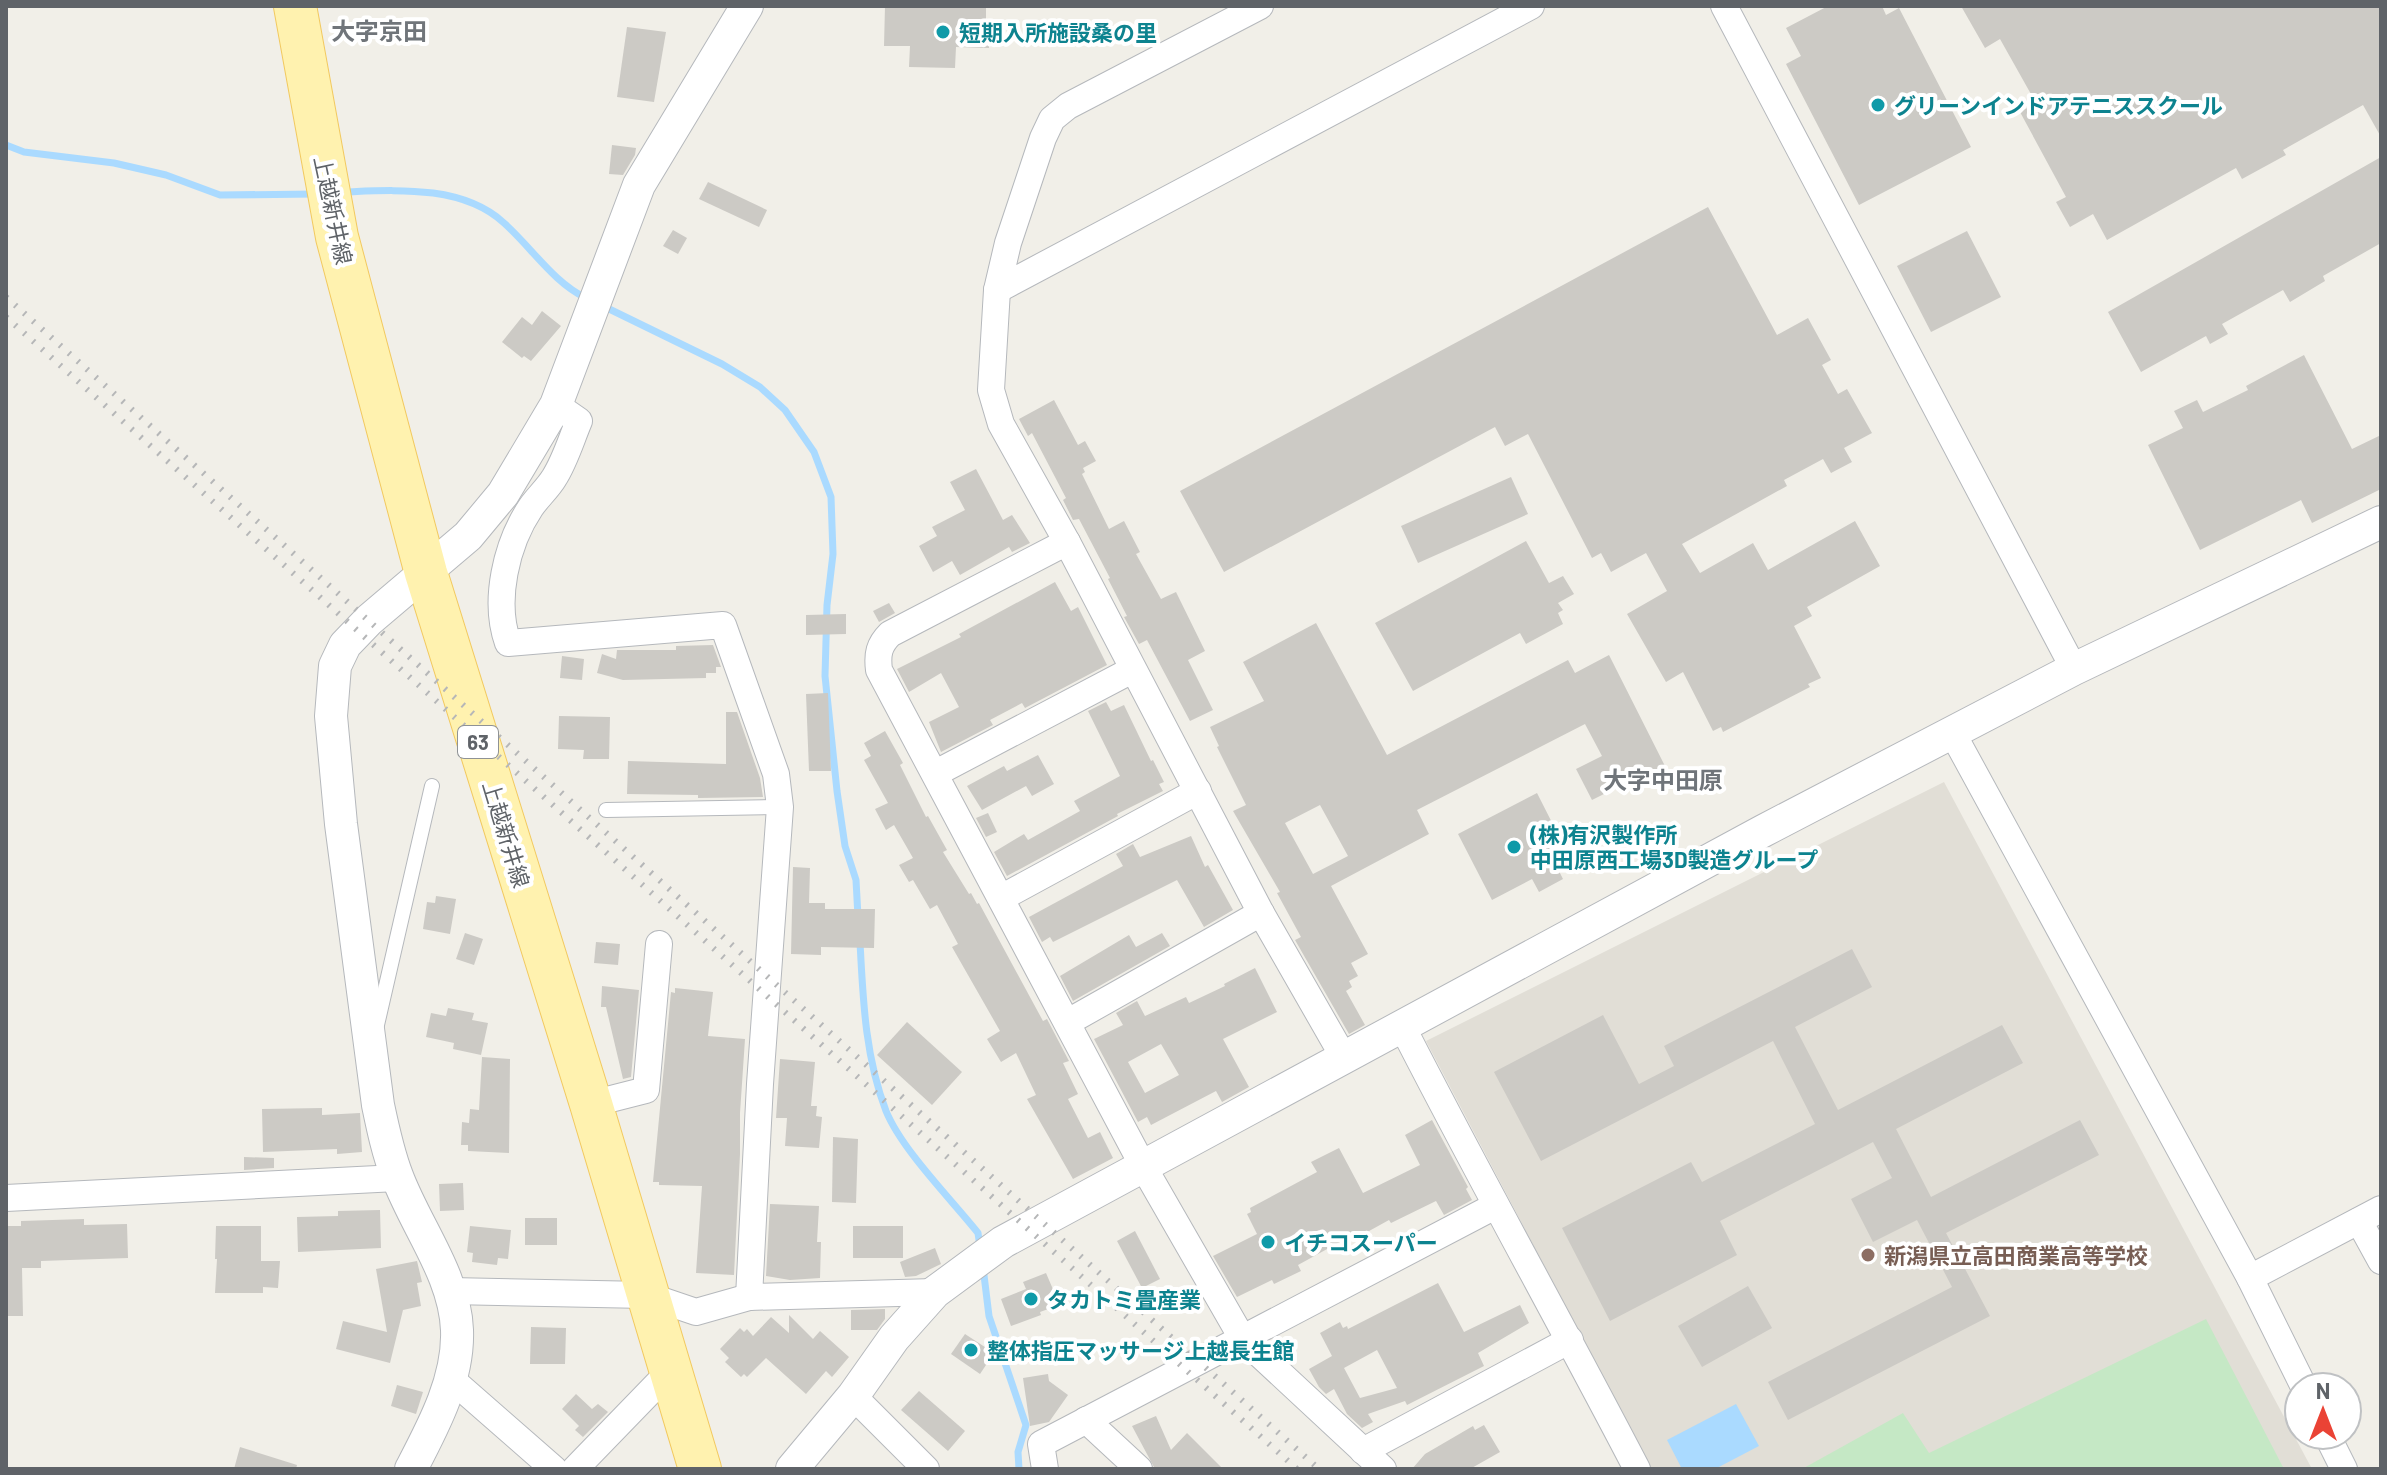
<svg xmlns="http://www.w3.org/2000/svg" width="2387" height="1475" viewBox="0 0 2387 1475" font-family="Barlow,'Noto Sans JP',sans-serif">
<rect width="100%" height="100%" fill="#f1efe8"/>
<polygon fill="#e1ded6" points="1944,782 2312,1469 1651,1469 1426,1041"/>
<polygon fill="#c5e8c5" points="2206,1319 2284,1469 1802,1469 1903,1413 1929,1453"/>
<polygon fill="#aadaff" points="1736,1404 1759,1446 1715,1469 1682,1469 1667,1440"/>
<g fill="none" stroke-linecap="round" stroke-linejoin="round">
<g stroke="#aadaff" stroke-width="7">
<polyline points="6,145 24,152 114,163 166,175 220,195 316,194"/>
<path d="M344,192C397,190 463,185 504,223C532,248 553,282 586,298"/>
<polyline points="601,305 722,364 760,387 785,410 814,452 831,497 833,554 827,605 825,676 837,791 845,846 856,880 858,917"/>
<path d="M860,942C863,999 865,1056 886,1111C902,1150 951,1199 978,1233L980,1247"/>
<polyline points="983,1267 989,1316 1026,1425 1018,1452 1019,1469"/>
</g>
</g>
<g fill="#cccac5" fill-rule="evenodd">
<polygon points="885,6 986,6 986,22 1002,23 1001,42 989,41 989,48 956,47 955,68 909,67 910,46 884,46"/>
<polygon points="1828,6 1882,6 1886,15 1899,8 1971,147 1859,205 1786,64 1801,56 1786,28"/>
<polygon points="1961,6 2381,6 2381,137 2363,105 2283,150 2286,155 2242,179 2236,168 2107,240 2093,214 2070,227 2056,202 2066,197 2020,112 2036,103 2000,39 1985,48"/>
<polygon points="627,27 666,32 654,102 617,97"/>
<polygon points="612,145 636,148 635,155 623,175 609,174"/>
<polygon points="2381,157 2381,243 2323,276 2325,281 2290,302 2283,290 2222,324 2228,334 2210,344 2206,336 2141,372 2108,312"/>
<polygon points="708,182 767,210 759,227 699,199"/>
<polygon points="1708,207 1777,335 1808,318 1831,360 1822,365 1838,394 1847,389 1872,433 1844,448 1852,462 1831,473 1823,459 1784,480 1787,486 1682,544 1700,573 1753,543 1768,570 1855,521 1880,566 1807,607 1812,616 1794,626 1821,678 1808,684 1810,687 1723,732 1721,727 1713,731 1683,672 1666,682 1627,614 1667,591 1646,553 1611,572 1601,553 1592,558 1528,434 1505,446 1495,427 1224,572 1180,491"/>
<polygon points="673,230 687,238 678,254 663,246"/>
<polygon points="1967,231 2001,297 1931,332 1897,266"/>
<polygon points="542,311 561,326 531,361 524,356 522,358 502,342 522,317 532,325"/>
<polygon points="2304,355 2352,449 2381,435 2381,489 2312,523 2301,500 2200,550 2148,445 2183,428 2174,411 2197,400 2203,412 2248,390 2246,386"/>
<polygon points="1054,400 1078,445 1085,441 1096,461 1083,468 1085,472 1082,474 1109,529 1124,521 1140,552 1136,554 1161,599 1176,592 1205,651 1188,660 1213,710 1190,721 1147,640 1139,644 1124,617 1127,616 1108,579 1110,578 1079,519 1073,520 1063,500 1066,498 1032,433 1028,436 1019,419"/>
<polygon points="976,469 1003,520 1012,515 1030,543 1012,552 1009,547 960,575 952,561 933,572 919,546 937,536 932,527 965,510 950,482"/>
<polygon points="1511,477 1528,514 1418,563 1401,526"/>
<polygon points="1526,541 1549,583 1563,576 1574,594 1558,603 1563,610 1558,613 1563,624 1526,644 1520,633 1413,691 1375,623"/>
<polygon points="1055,582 1071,611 1078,607 1107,665 1025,708 1022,703 990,720 993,725 941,752 929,722 959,707 941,673 909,692 897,669 961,637 959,634"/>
<polygon points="889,603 895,613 879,622 873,611"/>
<polygon points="846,614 846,634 806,635 806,615"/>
<path d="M1316,623L1387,755L1568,660L1575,673L1609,655L1667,770L1645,781L1642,775L1592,800L1576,769L1602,756L1585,724L1417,810L1429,834L1331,886L1368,954L1351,963L1358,976L1349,981L1352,987L1346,991L1365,1025L1349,1034L1295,940L1301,937L1277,893L1280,892L1233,811L1246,805L1217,747L1219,746L1210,727L1264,701L1243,662ZM1320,805L1348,856L1313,874L1285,823Z"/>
<polygon points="713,645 721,667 716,667 716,673 706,673 706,678 623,680 597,673 602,654 616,659 617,650 676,650 676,646"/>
<polygon points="562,656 584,659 582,680 560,678"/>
<polygon points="828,693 831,771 809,771 806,694"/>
<polygon points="1106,702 1111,711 1124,705 1151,761 1153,760 1164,782 1159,784 1163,791 1117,814 1118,816 1007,876 994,852 1024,834 1028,840 1080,811 1074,801 1120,776 1088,711"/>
<polygon points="726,712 737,712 760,778 763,797 698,798 698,795 627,794 628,761 726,764"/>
<polygon points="559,716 610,717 609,759 583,759 584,750 558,749"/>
<polygon points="885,731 903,763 900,765 926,817 928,816 947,850 943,852 969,894 971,893 977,904 979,903 1043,1021 1047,1019 1069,1061 1063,1063 1078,1094 1068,1099 1088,1138 1100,1132 1113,1158 1073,1179 1027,1099 1036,1095 1016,1053 1001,1062 987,1039 1000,1031 952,947 958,944 937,905 930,909 913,880 909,882 899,865 913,858 894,825 886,830 875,809 888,803 864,760 871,756 864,743"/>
<polygon points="1038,755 1054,784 1032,796 1026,786 982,810 967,786 1004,766 1007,771"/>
<polygon points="1537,793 1571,860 1557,867 1563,879 1539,892 1532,879 1492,900 1458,834"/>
<polygon points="988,813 997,832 986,837 976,818"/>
<polygon points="1191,836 1205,867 1208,865 1233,910 1204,927 1177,880 1053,942 1050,937 1042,942 1029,917 1123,866 1116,854 1133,844 1140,857"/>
<polygon points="793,867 810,868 809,903 825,903 825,909 875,909 874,948 821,947 821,955 791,954"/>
<polygon points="436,896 456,899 450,934 423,929 427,902 435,903"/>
<polygon points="465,933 483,939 474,965 456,959"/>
<polygon points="1162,933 1170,946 1073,1001 1060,976 1129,935 1136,947"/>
<polygon points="596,942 620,944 618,965 594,963"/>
<polygon points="1852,949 1872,987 1795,1027 1838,1110 2002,1025 2023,1063 1896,1129 1931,1197 2080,1120 2099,1155 1946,1233 1990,1316 1788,1420 1768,1382 1952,1287 1917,1220 1873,1242 1851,1199 1892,1178 1873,1142 1720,1221 1737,1255 1610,1321 1562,1228 1691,1162 1702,1182 1815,1124 1773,1041 1541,1161 1494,1072 1603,1015 1639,1084 1674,1066 1664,1046"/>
<path d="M1255,968L1277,1012L1223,1039L1249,1087L1222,1102L1216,1091L1151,1125L1147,1117L1138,1122L1094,1039L1123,1025L1116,1013L1137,1001L1145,1016L1186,997L1189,1003L1225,986L1224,984ZM1161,1044L1179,1075L1145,1093L1128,1062Z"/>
<polygon points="602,986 639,990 631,1077 623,1079 606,1007 601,1007"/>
<polygon points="675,988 713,992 708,1036 745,1039 740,1113 740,1154 734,1275 696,1273 702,1186 659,1185 659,1182 653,1182 671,992 675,993"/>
<polygon points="448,1008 474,1013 472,1020 488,1023 481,1055 453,1049 454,1043 426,1037 431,1013 446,1016"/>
<polygon points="907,1022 962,1072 932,1105 877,1055"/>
<polygon points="482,1057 510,1059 509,1153 468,1151 468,1145 461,1145 462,1122 469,1123 470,1109 479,1110"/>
<polygon points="780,1059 815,1062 811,1106 817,1106 816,1116 822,1117 819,1148 785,1146 787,1118 776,1118"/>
<polygon points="322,1108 322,1115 360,1113 362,1152 337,1154 337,1149 263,1152 262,1109"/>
<polygon points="1432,1120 1468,1187 1466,1189 1472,1200 1444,1215 1436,1201 1391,1223 1389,1220 1351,1241 1349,1237 1298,1265 1301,1271 1274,1284 1272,1280 1237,1297 1213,1256 1257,1234 1247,1214 1251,1212 1250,1208 1317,1172 1311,1162 1339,1148 1363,1193 1420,1165 1405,1135"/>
<polygon points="833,1137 858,1139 856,1203 832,1202"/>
<polygon points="244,1157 274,1158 274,1168 244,1170"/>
<polygon points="463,1183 464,1210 440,1211 439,1184"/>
<polygon points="770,1204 819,1206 817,1242 821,1242 820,1278 790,1280 766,1276"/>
<polygon points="380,1210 381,1248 298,1252 297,1217 338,1216 338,1211"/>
<rect x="525" y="1218" width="32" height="27"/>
<polygon points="84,1219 84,1225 127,1224 128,1258 41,1261 41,1268 22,1268 23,1316 6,1316 6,1226 21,1226 21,1221"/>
<polygon points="216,1226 261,1226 261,1261 280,1261 278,1288 263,1287 263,1293 215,1293 217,1259 215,1259"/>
<polygon points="470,1226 511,1230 508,1259 498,1258 497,1265 472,1262 473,1253 467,1252"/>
<rect x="853" y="1226" width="50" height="32"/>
<polygon points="1135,1231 1160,1279 1142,1288 1117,1241"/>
<polygon points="935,1248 941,1264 916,1276 905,1277 900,1262"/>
<polygon points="417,1261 422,1282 417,1283 421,1306 403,1310 390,1363 336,1349 343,1321 387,1332 376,1269"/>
<polygon points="1046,1273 1055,1294 1046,1297 1051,1308 1040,1312 1041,1315 1011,1326 1001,1299 1026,1289 1023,1282"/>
<path d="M1438,1283L1464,1332L1520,1305L1529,1323L1478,1353L1484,1366L1407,1405L1405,1401L1368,1414L1373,1422L1362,1428L1347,1414L1334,1389L1326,1394L1319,1387L1309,1369L1332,1356L1320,1333L1340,1322L1343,1328L1347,1326L1348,1329ZM1377,1350L1397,1388L1360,1398L1344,1368Z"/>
<polygon points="1748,1286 1772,1328 1702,1367 1678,1326"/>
<polygon points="885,1309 885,1319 877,1330 851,1330 851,1310"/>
<polygon points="789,1315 813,1339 820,1331 849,1357 832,1377 826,1371 806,1394 766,1358 747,1377 744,1374 741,1377 725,1362 729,1358 720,1349 740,1328 744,1332 747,1329 753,1336 771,1317 789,1333"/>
<polygon points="531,1327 566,1328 565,1364 530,1364"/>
<polygon points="965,1334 994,1353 980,1374 951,1354"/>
<polygon points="1048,1374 1049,1381 1068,1395 1049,1422 1030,1426 1023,1378"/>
<polygon points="397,1385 423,1392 416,1414 391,1406"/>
<polygon points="919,1391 965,1431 948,1451 901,1410"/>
<polygon points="576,1394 592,1409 598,1404 608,1412 583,1437 575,1430 579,1426 562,1409"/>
<polygon points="1156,1416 1171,1450 1187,1433 1223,1469 1155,1469 1132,1426"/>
<polygon points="1484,1425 1500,1452 1470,1469 1412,1469 1425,1454 1473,1426 1475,1430"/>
<polygon points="240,1447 297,1465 296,1469 234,1469"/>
</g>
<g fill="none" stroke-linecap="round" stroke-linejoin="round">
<g stroke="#b5b8bc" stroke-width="16">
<g id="service">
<polyline points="606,810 780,807"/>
<polyline points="377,1025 432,786"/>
</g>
</g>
<g stroke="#b5b8bc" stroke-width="28">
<g id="minor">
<polyline points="1724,6 2074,669"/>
<polyline points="997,290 1531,6"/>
<path d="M556,405L579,421C571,440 565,461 554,478C548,488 538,497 531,507C506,544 493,601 508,643L723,625L776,774L780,807L760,1084L749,1297"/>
<polyline points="1067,542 1001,424 991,390 997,290 1008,243 1043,138 1052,119 1068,106 1260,6"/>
<polyline points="1953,734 2250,1278 2304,1387"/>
<polyline points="936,773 1132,670"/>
<polyline points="1001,898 1198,791"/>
<polyline points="1068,1022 1261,913"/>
<path d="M1402,1026C1478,1175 1560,1321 1637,1469"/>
<path d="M1343,1056L1261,913L1067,542L890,634C879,645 877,654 879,670L1143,1166L1242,1338L1383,1469"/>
<polyline points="591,1104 646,1090 659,944"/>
<polyline points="6,1198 397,1178"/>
<polyline points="2359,1221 2381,1261"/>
<polyline points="2250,1278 2381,1209"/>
<polyline points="450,1291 646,1295 696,1312 749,1297 935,1292"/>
<polyline points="450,1378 554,1469"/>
<polyline points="853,1396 926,1469"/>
<polyline points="1086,1420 1139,1469"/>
<polyline points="2327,1435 2344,1469"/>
<polyline points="1363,1451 1570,1340"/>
<polyline points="575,1469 670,1371"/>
<polyline points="1045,1469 1041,1444 1495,1206"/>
</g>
</g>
<g stroke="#b5b8bc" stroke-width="34">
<g id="tertiary">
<path d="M411,1469C433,1427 459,1379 457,1330C455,1275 416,1227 397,1176C388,1153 383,1129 378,1105L341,824L331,716L335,666L345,645L369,620L468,536L503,494L556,405L639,185L747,6"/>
<polyline points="792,1469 853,1396 894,1338 935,1292 1003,1242 1763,831 2074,669 2381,522"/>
</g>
</g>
<g stroke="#f2c960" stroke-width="44">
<polyline id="primary" points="295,6 337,237 426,573 591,1104 700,1469"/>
</g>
<use href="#service" stroke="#fff" stroke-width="14"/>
<use href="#minor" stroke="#fff" stroke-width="26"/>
<use href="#tertiary" stroke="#fff" stroke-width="32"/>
<use href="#primary" stroke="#fff2af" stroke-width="42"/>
<g stroke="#b6b7b8" stroke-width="6" stroke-dasharray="2 10" stroke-linecap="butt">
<polyline points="6,297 1319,1469"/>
<polyline points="6,317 1297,1469"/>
</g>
</g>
<g fill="#0f9aa8" stroke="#fff" stroke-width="3">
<circle cx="943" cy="32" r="8"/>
<circle cx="1878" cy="105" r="8"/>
<circle cx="1514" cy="847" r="8"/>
<circle cx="1268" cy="1242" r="8"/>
<circle cx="1031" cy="1299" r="8"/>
<circle cx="971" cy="1350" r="8"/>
</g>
<circle fill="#8d6e63" stroke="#fff" stroke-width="3" cx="1868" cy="1255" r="8"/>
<g text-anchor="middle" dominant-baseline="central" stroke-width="8" stroke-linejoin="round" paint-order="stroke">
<rect fill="#fff" stroke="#8f9295" stroke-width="2" x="458" y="726" width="40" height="32" rx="6"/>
<g font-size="20" font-weight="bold" fill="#5f6368">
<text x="478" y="742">63</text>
</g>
<g font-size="22" font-weight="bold" fill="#0d838f" stroke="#fff" text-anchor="start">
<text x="959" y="32">短期入所施設桑の里</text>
<text x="1894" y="105">グリーンインドアテニススクール</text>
<text x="1530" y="834">(株)有沢製作所<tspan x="1530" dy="25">中田原西工場3D製造グループ</tspan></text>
<text x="1284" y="1242">イチコスーパー</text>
<text x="1047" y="1299">タカトミ畳産業</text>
<text x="987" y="1350">整体指圧マッサージ上越長生館</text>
</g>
<g font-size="22" fill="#5f6368" stroke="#fff">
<text transform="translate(334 210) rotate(78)">上越新井線</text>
<text transform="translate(507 834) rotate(73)">上越新井線</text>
</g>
<g font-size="22" font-weight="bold" fill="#785e54" stroke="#fff" text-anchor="start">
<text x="1884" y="1255">新潟県立高田商業高等学校</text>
</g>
<g font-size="24" font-weight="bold" fill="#70757a" stroke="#fff">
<text x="379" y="30">大字京田</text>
<text x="1663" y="779">大字中田原</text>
</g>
</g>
<rect width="2387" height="1475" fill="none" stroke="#5f6368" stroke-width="16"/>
<g transform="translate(2323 1411)"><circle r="38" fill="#ffffff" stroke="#bfc1c3" stroke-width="2"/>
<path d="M0-6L14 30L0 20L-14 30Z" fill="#ea4335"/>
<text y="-12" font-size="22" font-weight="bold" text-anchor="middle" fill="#5f6368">N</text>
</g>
</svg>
